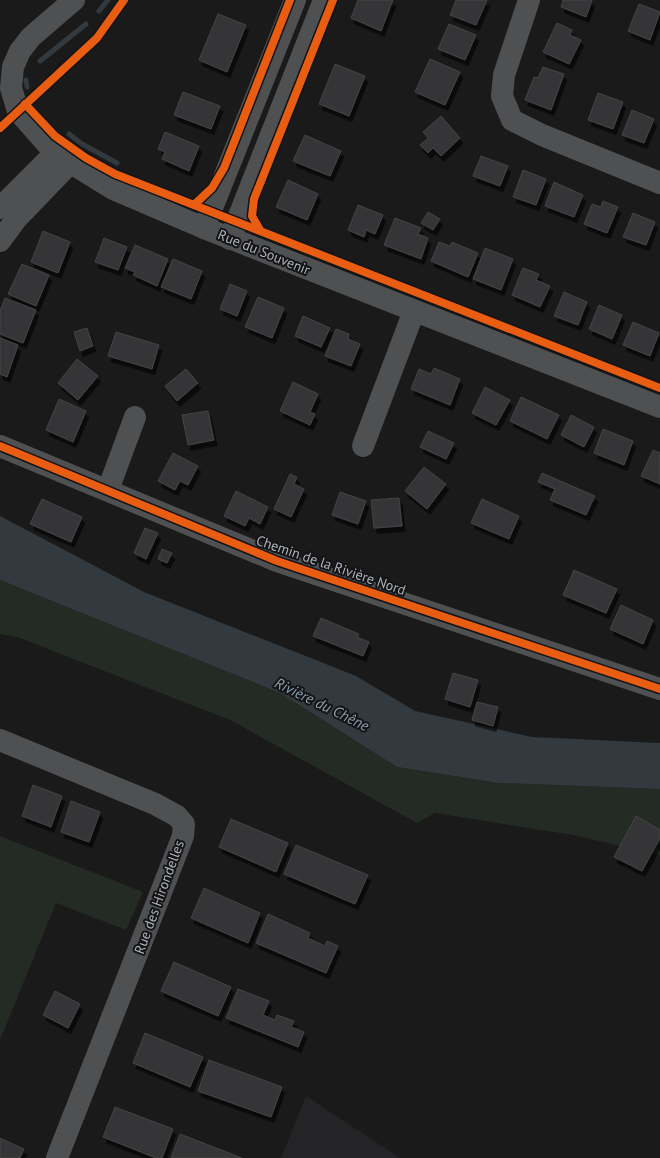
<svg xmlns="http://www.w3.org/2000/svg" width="660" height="1158" viewBox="0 0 660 1158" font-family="'PT Sans',sans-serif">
<defs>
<filter id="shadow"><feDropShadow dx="3" dy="5.5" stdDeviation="0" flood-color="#0009"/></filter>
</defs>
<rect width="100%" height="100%" fill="#1a1a1a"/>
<polygon fill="#242426" points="306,1096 400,1158 281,1158"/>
<g fill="#242a24">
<polygon points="0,580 280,693 397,767 499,783 660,789 660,855 573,835 435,813 417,823 230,720 17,637 0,634"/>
<polygon points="0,836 143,892 126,930 56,903 0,1040"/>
</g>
<polygon fill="#323a3f" points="0,516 144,592 356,676 415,711 532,737 660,743 660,789 499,783 397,767 280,693 0,580"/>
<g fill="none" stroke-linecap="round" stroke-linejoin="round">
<g stroke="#323a3f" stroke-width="5">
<polyline points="99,11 108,0"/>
<polyline points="40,61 86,24"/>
<polyline points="26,80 27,87"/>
<polyline points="69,134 82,144 117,163"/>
</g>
</g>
<g fill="#363637" stroke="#434446" filter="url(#shadow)">
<polygon points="358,0 393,0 381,31 351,18"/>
<polygon points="456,0 487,0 476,25 450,15"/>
<polygon points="563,0 592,0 586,17 561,7"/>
<polygon points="639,4 660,12 650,40 628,31"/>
<polygon points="218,14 246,25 227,72 199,60"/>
<polygon points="557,23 572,30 570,35 581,40 569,64 543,52"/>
<polygon points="449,24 476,35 465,60 438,49"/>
<polygon points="430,59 460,72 445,105 415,92"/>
<polygon points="335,64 365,76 349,116 319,104"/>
<polygon points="543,67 564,74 551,110 525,100 534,77 538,78"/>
<polygon points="183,92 220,106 211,129 174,115"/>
<polygon points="598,93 623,102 613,129 588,120"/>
<polygon points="632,110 654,119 644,143 622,135"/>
<polygon points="441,116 460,138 441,156 433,148 428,153 420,145 428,138 423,132"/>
<polygon points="165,132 199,146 189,171 162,159 165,152 158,149"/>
<polygon points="305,135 341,151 330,176 293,161"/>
<polygon points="481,156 508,166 500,186 473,176"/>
<polygon points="523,170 546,179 536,205 513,197"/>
<polygon points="288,180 318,194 307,220 276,207"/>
<polygon points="554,182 583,195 574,217 545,206"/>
<polygon points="603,201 618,207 607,233 584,224 592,204 601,207"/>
<polygon points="358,205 383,215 375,234 366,230 364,237 348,230"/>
<polygon points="428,212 440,219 433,230 421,223"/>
<polygon points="633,213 655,222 646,245 623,237"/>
<polygon points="395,218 421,228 418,234 428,238 421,259 384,245"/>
<polygon points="43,231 70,242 58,273 31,262"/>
<polygon points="104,238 127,247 118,270 95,262"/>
<polygon points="439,242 450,246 452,242 478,253 468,277 431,261"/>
<polygon points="135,245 168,259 157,286 133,275 135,272 125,268"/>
<polygon points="485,248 513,259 501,290 473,279"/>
<polygon points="173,259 202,271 191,299 161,287"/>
<polygon points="22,264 49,275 36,306 8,294"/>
<polygon points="523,268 539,274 536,280 550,286 540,307 512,295"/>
<polygon points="230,284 247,291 237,316 220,309"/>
<polygon points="564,292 587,302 578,325 554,316"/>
<polygon points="258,297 284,308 272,338 245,327"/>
<polygon points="5,298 36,310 23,343 0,334 0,311"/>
<polygon points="599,305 622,315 612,339 589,329"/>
<polygon points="303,316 330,328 321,347 295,336"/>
<polygon points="633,322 659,333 650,356 623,345"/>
<polygon points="87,328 93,346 80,351 74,332"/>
<polygon points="336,329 349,334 348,339 360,344 351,366 325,356"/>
<polygon points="116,332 159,345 152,369 108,356"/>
<polygon points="0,338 18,345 7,377 0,374"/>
<polygon points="77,359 98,376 78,400 58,383"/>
<polygon points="434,368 460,379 450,405 411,389 419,369 431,374"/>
<polygon points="186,369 198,383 177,401 165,386"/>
<polygon points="293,382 318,394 310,412 315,414 310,425 280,411"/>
<polygon points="485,387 510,400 496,425 472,413"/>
<polygon points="521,397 559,415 547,439 510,421"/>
<polygon points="59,399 86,411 73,442 46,430"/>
<polygon points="208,411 214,440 188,445 182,415"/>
<polygon points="571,415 594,427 584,447 561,435"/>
<polygon points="603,429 633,441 624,465 594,453"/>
<polygon points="428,431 454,443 446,459 420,447"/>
<polygon points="653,450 660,453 660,484 641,476"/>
<polygon points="173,453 198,466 188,485 180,481 175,490 158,481"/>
<polygon points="424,467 446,484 427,509 405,491"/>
<polygon points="542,473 595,496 586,515 550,500 555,489 538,482"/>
<polygon points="290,474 297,477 294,484 304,489 291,517 274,509"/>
<polygon points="236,491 268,507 260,524 249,518 245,526 224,516"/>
<polygon points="340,492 366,501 358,524 332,515"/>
<polygon points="399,498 402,526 374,528 371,500"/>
<polygon points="42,499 82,517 71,542 30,524"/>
<polygon points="482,499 519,516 509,539 471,523"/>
<polygon points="145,528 158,533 146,559 134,553"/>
<polygon points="162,549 172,553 167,563 158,559"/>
<polygon points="574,570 617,589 606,613 563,595"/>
<polygon points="621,605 653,620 643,644 610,629"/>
<polygon points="321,618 359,634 357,637 369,642 363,656 313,636"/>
<polygon points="453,673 478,680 470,707 445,699"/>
<polygon points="477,702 498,707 493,726 472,720"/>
<polygon points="33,785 62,796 51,827 22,816"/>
<polygon points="71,801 100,812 89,842 61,832"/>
<polygon points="636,816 660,830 660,838 642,871 614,857"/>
<polygon points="231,819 288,843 276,872 219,847"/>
<polygon points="296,845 368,875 355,904 284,874"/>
<polygon points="204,888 260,913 248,943 191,918"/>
<polygon points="268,914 310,933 308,938 325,946 327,941 338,946 326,973 256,943"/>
<polygon points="174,962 231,987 218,1016 161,991"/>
<polygon points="238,989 269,1001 263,1015 275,1020 277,1015 294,1021 291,1027 304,1032 298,1047 226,1018"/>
<polygon points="55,991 80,1004 68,1028 43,1015"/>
<polygon points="145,1033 203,1057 190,1087 133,1063"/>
<polygon points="209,1060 282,1087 271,1117 198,1091"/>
<polygon points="115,1107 173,1129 162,1158 156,1158 103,1137"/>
<polygon points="180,1134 242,1158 171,1158"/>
<polygon points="0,1138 24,1149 20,1158 0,1158"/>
</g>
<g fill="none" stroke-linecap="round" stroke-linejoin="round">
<g stroke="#4f5052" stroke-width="22">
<polyline points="74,0 31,37 20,51 13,67 11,88 18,111 55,153 113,189 204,228 660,407"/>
<polyline points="529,0 504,75 502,96 512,120 542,135 660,183"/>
<polyline points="0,208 55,153"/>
<polyline points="204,228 295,0"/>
<polyline points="230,239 324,0"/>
<polyline points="0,241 17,218 70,163"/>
<polyline points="0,446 277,561 660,689"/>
<polyline points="363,446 414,311"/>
<polyline points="108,490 135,417"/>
<polyline points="0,740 155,804 177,816 184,824 183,836 57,1158"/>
</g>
<g stroke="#141416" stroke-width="11">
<g id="cycleway">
<polyline points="25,104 55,136 86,158 115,174 660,388"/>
<polyline points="0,128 97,38 124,0"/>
<polyline points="195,204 212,188 224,168 290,0"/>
<polyline points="260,230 252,216 254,199 333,0"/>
<polyline points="0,446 277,561 660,689"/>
</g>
</g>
<use href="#cycleway" stroke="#e95d12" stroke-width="8"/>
</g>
<g text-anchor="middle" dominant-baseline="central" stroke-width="4" stroke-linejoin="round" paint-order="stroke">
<g font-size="14" fill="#adb2b9" stroke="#141416">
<text transform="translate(264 252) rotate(22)">Rue du Souvenir</text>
<text transform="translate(331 565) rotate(19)">Chemin de la Rivière Nord</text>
<text transform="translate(159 897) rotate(-70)">Rue des Hirondelles</text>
</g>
<g font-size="15" font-style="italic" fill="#88a1b0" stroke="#141416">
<text transform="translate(322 704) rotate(26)">Rivière du Chêne</text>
</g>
</g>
</svg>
